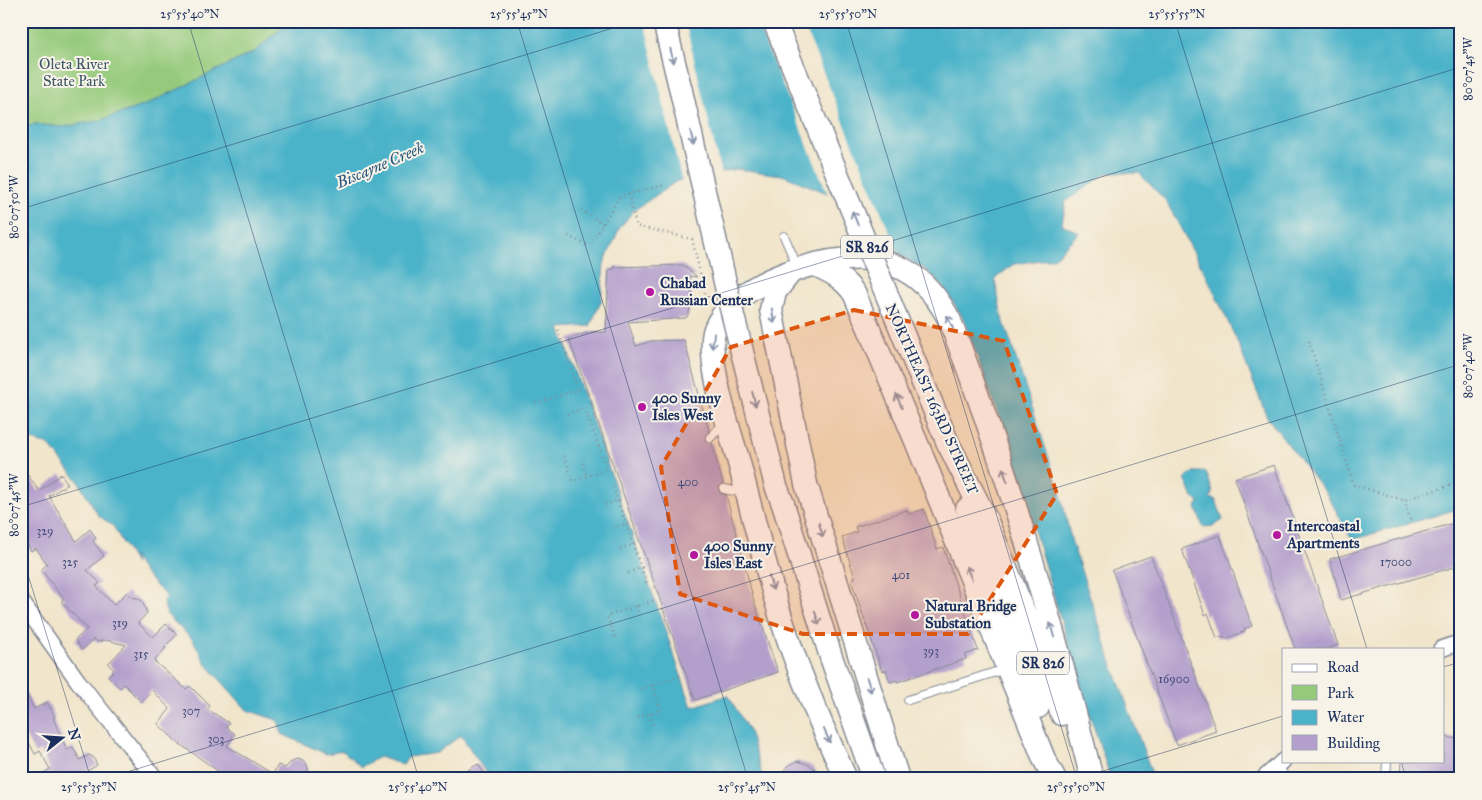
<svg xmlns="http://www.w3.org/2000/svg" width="1482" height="800" viewBox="0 0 1482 800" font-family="'IM FELL Great Primer',serif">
<rect width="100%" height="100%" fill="#f7f3e8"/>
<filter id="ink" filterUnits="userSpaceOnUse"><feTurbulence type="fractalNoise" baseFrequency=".02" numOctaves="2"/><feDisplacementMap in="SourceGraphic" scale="10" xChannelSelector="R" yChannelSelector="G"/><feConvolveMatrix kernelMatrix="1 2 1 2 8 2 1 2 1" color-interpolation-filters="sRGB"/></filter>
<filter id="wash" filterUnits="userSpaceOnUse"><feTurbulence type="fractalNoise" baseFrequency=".0096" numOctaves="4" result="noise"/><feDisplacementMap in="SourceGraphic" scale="20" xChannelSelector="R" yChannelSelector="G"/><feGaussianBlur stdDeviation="1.12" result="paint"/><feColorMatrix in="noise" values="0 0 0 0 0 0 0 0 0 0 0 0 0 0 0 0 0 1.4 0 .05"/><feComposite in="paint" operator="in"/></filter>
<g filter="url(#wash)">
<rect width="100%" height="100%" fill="#f1e5cb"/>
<polygon fill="#95ca7b" stroke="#587c6c" points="21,21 289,21 256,51 148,104 98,121 62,127 35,124 21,129"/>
<g fill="#4bb3c9" stroke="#337194">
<polygon points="289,21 1461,21 1461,508 1352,540 1328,496 1267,417 1237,341 1210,283 1166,201 1139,173 1107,173 1066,201 1062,224 1079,233 1054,258 1014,264 995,279 1001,313 1060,492 1072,543 1114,669 1154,779 1111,779 1087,707 1026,503 1000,420 963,318 945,289 925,269 905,258 837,197 782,175 736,169 677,181 633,211 619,229 604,264 601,302 590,326 560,328 692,707 728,695 749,731 763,779 490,779 461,735 437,753 408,757 403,765 379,757 361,767 343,751 326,754 282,734 278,721 274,719 247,710 207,665 193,640 167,615 163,602 167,597 144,573 133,556 135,564 113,526 98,515 79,482 49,445 21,437 21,129 35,124 62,127 98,121 148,104 256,51"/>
<polygon points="1195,472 1206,472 1213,492 1210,498 1216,500 1223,520 1214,526 1203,527 1196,507 1199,502 1193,498 1185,478"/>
</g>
<g fill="#f1e5cb">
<polygon points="644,21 685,21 721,174 682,182"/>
<polygon points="756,21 802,21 899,255 836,200 829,197"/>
</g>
<g id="blocks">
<g fill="#b39fcc">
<polygon points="683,265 697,277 690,276 692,296 689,313 686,318 628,322 636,346 651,341 684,340 709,431 705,439 707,442 712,443 723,484 720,486 719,490 721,494 726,495 754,601 778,672 695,700 569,339 590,332 606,332 609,269 614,269 614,267"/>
<polygon points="21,465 39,491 61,474 68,484 49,496 76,541 90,529 96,538 93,541 104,556 87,570 100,583 96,586 114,605 127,592 132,597 137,598 142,601 147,613 138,623 153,637 166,624 177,635 164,647 166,648 154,661 186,689 190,686 210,706 207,709 229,723 226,727 235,734 227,746 273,774 278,765 285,768 292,761 297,759 301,760 306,763 308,768 308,777 311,779 224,779 216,773 218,771 177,742 158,724 170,709 152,690 141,702 124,684 120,688 108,676 114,670 108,664 126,645 106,640 97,642 94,639 82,650 75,640 87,629 61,601 64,599 41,570 47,564 36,548 31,551 21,534"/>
<polygon points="1274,465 1338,645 1327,649 1295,649 1235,478"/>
<polygon points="924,509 937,549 943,547 978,650 965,655 966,659 897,682 897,680 890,682 886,670 882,671 851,580 855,578 842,537 857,532 855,527 907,510 909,514"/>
<polygon points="1461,521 1461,565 1341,600 1330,559"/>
<polygon points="1220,535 1252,626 1244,629 1245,631 1225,639 1224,636 1217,638 1208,613 1205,615 1182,549"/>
<polygon points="1151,556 1216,731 1177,745 1112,570"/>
<polygon points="21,683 34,709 47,702 55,717 53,718 67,750 73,747 80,760 89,755 93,757 97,765 89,770 85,779 35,779 50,769 40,751 35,754 25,735 21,737"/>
<polygon points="1443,737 1461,739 1461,779 1401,779 1402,761 1443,761"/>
<polygon points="798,761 810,765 815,769 819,779 780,779 787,766"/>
<polygon points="478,764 488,779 470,779 465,772"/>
</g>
</g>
</g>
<g filter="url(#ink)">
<use href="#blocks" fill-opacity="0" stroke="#868a94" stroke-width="1"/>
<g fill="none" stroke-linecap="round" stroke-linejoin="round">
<g stroke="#868a94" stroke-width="10">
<g id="lane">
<polyline points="784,236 798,268"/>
<polyline points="710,438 724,423"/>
<polyline points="724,489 744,493"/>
<polyline points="908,700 1005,669"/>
<polyline points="1277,766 1287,779"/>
<polyline points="1386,779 1387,761"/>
</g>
</g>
<g stroke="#868a94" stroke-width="18">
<g id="street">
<polyline points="21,601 78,681 156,779"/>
<polyline points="1441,649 1461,642"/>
<polyline points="1263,779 1283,761"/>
</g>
</g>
<g stroke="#868a94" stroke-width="25">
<g id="primary">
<polyline points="664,21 681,91"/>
<polyline points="774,21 787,52"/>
<path d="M815,265C832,272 846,280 855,295L918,446L1044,759L1055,779"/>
<polyline points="790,273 775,292 771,310 806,484 898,779"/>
<polyline points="947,441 986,519 1037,644 1062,714"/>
<polyline points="783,504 831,657 874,779"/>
<polyline points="967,509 1038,707"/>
<path d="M846,779C823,729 801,679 784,627C766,572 753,515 738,459C729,429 705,357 715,329C733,285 804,263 847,259C896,255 929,279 950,321C1008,470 1053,624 1092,779"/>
</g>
</g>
<g stroke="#868a94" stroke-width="2.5" stroke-dasharray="1 4" stroke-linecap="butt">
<polyline points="629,194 636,226 692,239 708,306"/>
<polyline points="581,210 603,224"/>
<polyline points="568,236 589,246 620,196 665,185"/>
<polyline points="558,330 578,390"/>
<polyline points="1309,341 1354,485 1404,500 1461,482"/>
<polyline points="536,403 581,389"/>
<polyline points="585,408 607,469"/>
<polyline points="567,414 588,407"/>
<polyline points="564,456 573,481 609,469"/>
<polyline points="583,463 587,476"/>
<polyline points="613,487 647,585"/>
<polyline points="1404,500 1411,522"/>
<polyline points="605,505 620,500"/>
<polyline points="613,528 628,523"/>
<polyline points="620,549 635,544"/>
<polyline points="628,573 643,567"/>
<polyline points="636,606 639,615"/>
<polyline points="615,637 607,616 655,600"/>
<polyline points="641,689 681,675"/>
<polyline points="649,714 654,728"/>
<polyline points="638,718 661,710 653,685"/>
</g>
<use href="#lane" stroke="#fff" stroke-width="8"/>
<use href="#street" stroke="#fff" stroke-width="15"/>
<use href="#primary" stroke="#fff" stroke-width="22"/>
<g stroke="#868a94" stroke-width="25" stroke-linecap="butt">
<g id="primary-bridge">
<polyline points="787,52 947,441"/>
<polyline points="681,91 731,308 776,486 783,504"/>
</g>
</g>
<use href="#primary-bridge" stroke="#fff" stroke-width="22"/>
</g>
<defs><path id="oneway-shaft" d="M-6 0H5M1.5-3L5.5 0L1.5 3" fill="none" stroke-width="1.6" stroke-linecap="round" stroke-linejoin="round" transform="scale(1.25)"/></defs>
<g stroke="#8d97ae">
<use href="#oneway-shaft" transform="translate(672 56) rotate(77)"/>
<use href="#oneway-shaft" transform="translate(692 138) rotate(77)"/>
<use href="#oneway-shaft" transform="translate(855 218) rotate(-112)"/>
<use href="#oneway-shaft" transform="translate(773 316) rotate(81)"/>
<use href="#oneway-shaft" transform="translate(950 322) rotate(-114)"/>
<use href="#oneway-shaft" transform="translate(713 341) rotate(98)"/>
<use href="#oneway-shaft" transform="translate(754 399) rotate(76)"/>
<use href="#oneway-shaft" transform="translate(899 401) rotate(-113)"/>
<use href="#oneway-shaft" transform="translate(1005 475) rotate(-109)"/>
<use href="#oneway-shaft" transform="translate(821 530) rotate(73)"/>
<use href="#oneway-shaft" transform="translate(969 573) rotate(-112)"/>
<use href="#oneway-shaft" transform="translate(771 583) rotate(74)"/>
<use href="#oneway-shaft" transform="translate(817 618) rotate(72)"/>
<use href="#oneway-shaft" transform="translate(1052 630) rotate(-106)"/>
<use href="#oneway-shaft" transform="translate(869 685) rotate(73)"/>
<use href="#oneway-shaft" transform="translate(827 736) rotate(66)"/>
</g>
</g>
<path fill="#de5710" fill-opacity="0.2" stroke="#de5710" stroke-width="4" stroke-dasharray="10 6" stroke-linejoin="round" d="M854,310L1004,341L1057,494L968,634H803L680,594L661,467L731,347Z"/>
<path fill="none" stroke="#1b2f5e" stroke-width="1" stroke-opacity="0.45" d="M188,21L419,779M517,21L748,779M846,21L1077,779M1175,21L1367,649M21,209L636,21M21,507L1461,67M21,552L91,779M1443,667L1461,662M1401,761L1406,779M104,779L1461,364M1077,779L1283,716"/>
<g fill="#b5179e" stroke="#f7f3e8" stroke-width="2">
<circle cx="650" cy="292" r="5"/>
<circle cx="642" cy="407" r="5"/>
<circle cx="1277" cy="535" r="5"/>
<circle cx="694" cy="555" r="5"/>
<circle cx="915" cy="615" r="5"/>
</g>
<g text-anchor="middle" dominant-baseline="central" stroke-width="4" stroke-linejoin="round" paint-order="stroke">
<g font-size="12" fill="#414b7a">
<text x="688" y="482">400</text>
<text x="45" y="531">329</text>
<text x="70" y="562">325</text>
<text x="1396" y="562">17000</text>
<text x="901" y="575">401</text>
<text x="120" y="623">319</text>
<text x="931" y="651">393</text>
<text x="141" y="654">315</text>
<text x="1174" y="679">16900</text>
<text x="191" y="711">307</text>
<text x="216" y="739">303</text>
</g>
<g fill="#f7f3e8" stroke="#5d6a87" stroke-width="1">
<rect x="841" y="235.5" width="52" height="23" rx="4"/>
<rect x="1017" y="651.5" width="52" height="23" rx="4"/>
</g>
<g font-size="14" font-weight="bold" fill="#1b2f5e">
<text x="867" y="247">SR 826</text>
<text x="1043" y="663">SR 826</text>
</g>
<g font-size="15" fill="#3a5665" stroke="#f7f3e8">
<text x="74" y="64">Oleta River<tspan x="74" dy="17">State Park</tspan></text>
</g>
<g font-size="15" font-weight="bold" fill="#1b2f5e" stroke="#f7f3e8" text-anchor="start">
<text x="660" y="283">Chabad<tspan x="660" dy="17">Russian Center</tspan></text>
<text x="652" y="398">400 Sunny<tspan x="652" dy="17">Isles West</tspan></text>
<text x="1287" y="526">Intercoastal<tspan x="1287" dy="17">Apartments</tspan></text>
<text x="704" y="546">400 Sunny<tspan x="704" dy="17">Isles East</tspan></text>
<text x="925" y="606">Natural Bridge<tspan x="925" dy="17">Substation</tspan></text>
</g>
<g font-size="15" fill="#1b2f5e" stroke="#f7f3e8">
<text transform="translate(932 399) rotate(66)">NORTHEAST 163RD STREET</text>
</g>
<g font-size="16" font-style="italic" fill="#29577e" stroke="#f7f3e8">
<text transform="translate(380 165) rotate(-23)">Biscayne Creek</text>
</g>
</g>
<rect width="1482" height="800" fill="none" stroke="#f7f3e8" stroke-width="55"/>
<rect x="1282" y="648" width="162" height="115" fill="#f7f3e8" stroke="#9fa5b1"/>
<rect x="1292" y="664" width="25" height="8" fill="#ffffff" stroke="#9fa5b1"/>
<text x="1327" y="672" font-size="15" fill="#1b2f5e">Road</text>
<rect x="1292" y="685" width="25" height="15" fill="#95ca7b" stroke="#9fa5b1"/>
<text x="1327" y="698" font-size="15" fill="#1b2f5e">Park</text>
<rect x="1292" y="710" width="25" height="15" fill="#4bb3c9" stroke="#9fa5b1"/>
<text x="1327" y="722" font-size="15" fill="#1b2f5e">Water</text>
<rect x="1292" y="735" width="25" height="15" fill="#b39fcc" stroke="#9fa5b1"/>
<text x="1327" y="748" font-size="15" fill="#1b2f5e">Building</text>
<g transform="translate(62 738) rotate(73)" stroke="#f7f3e8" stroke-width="4" paint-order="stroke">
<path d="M0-4L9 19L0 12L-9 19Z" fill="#1b2f5e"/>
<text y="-8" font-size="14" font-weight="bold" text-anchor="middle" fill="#1b2f5e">N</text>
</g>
<rect x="28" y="28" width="1426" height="744" fill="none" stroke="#1b2f5e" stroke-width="2"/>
<g font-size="12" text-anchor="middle" fill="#1b2f5e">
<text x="190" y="18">25°55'40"N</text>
<text x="519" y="18">25°55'45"N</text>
<text x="848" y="18">25°55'50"N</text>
<text x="1177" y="18">25°55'55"N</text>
<text transform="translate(1468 69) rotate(-90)" y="4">80°07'45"W</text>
<text transform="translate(14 207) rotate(-90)" y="4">80°07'50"W</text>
<text transform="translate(1468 366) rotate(-90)" y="4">80°07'40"W</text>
<text transform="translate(14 505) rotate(-90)" y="4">80°07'45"W</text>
<text x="89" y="791">25°55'35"N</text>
<text x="418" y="791">25°55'40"N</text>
<text x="747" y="791">25°55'45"N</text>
<text x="1076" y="791">25°55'50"N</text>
</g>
</svg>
